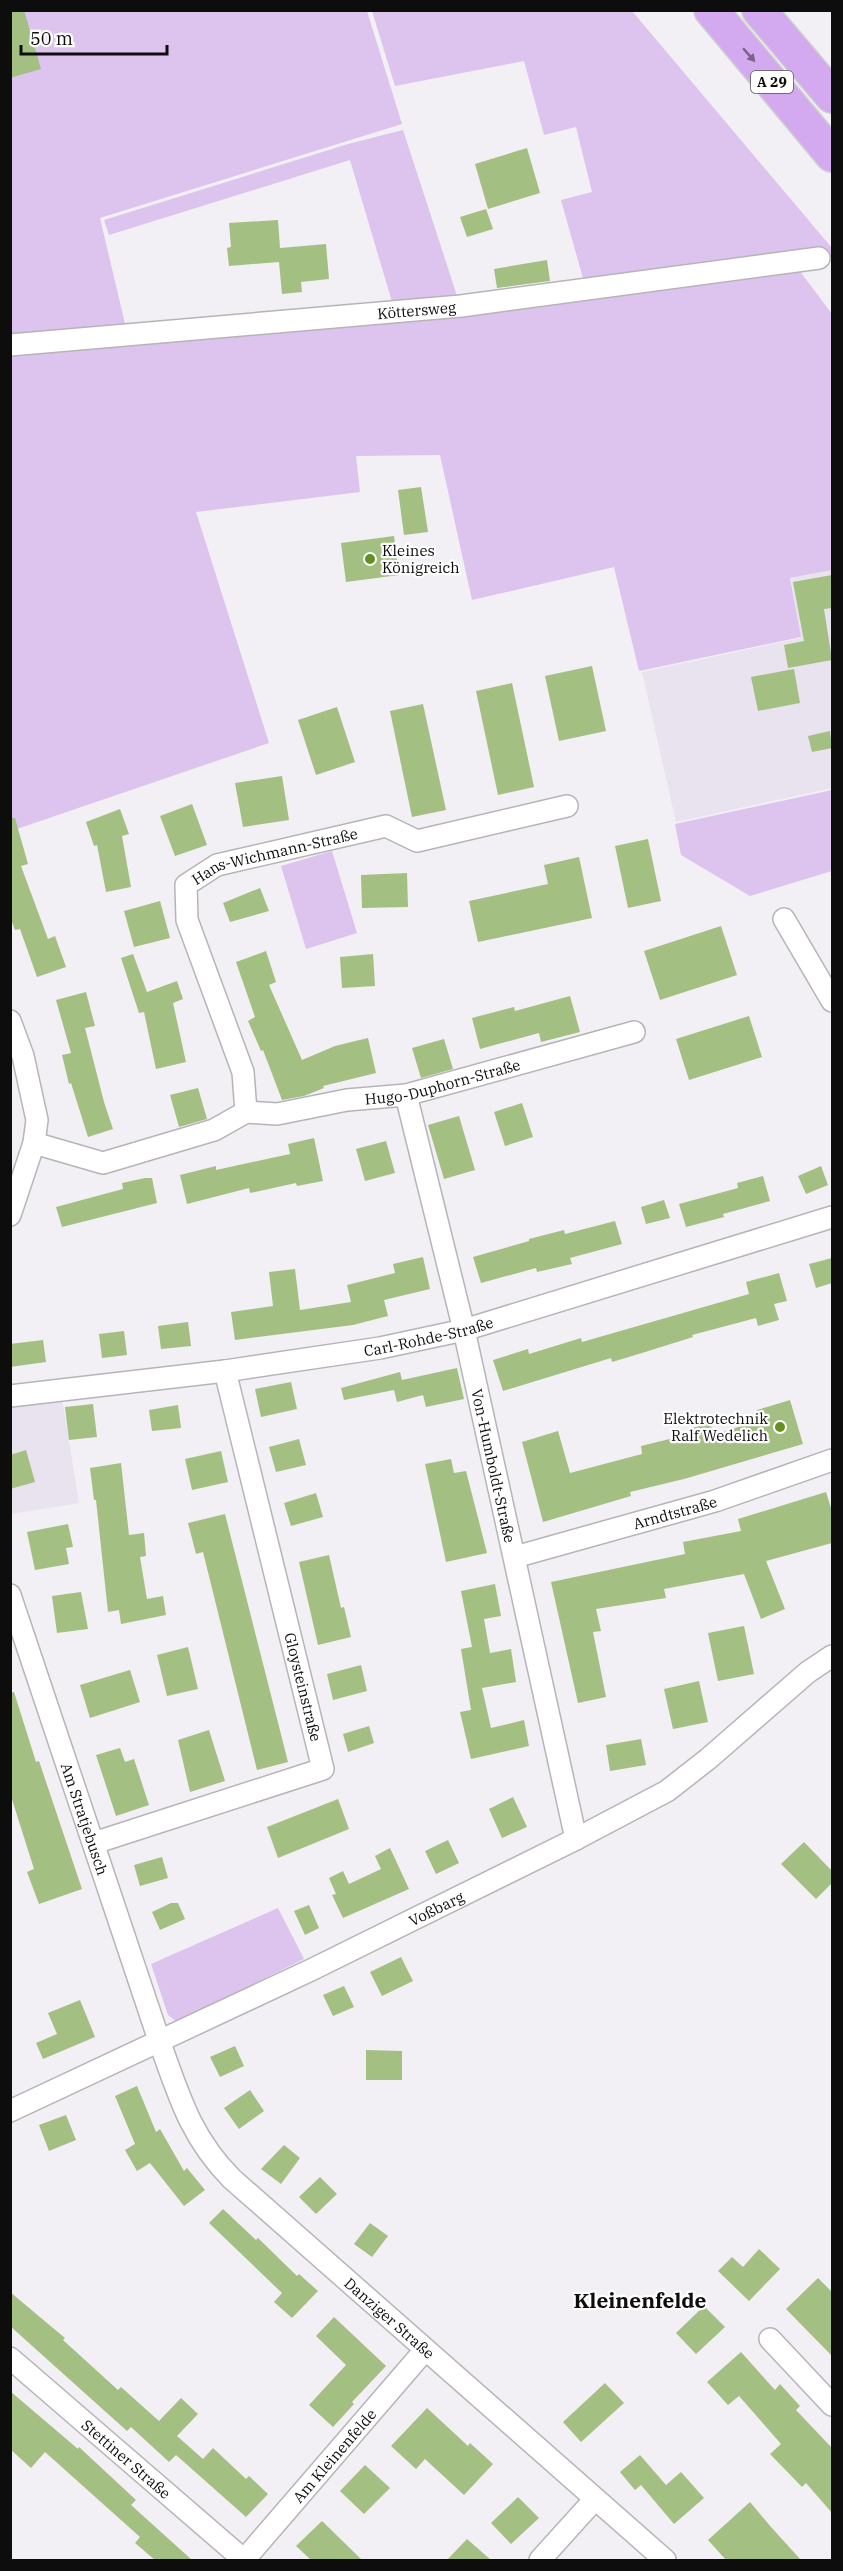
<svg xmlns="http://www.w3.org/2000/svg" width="843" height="2571" viewBox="0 0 843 2571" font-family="'IBM Plex Serif',serif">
<rect width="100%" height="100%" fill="#f2eff5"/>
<g fill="#e9e2ef">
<polygon points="832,570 832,788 676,822 642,672 801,638 791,578"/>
<polygon points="62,1398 79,1503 11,1514 11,1404"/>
</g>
<g fill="#dcc4ee">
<polygon points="10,11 367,11 402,124 100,218 126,328 11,345"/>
<polygon points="372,11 632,11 832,248 832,256 793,262 832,314 832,570 790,578 801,637 639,671 614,567 472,600 440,455 356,456 360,492 196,512 269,743 11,831 10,352 395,312 350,160 109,235 104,220 348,144 403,130 460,305 586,289 561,200 592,192 576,127 544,135 524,61 395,86"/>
<polygon points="832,790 832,871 750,896 681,855 675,824"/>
<polygon points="332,851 357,933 306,949 281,866"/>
<polygon points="278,1908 304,1959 177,2022 168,2015 151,1964"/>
</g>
<g fill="#a3c082">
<polygon points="10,10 24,10 41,69 10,78"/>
<polygon points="527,148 540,193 488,209 475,164"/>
<polygon points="486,209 493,229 467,237 460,217"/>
<polygon points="278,220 280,248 326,244 329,279 301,282 302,292 282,294 279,262 229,266 227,248 231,247 229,223"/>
<polygon points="547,260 550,281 497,288 494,269"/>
<polygon points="421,487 428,532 404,535 398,490"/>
<polygon points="394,536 399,575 346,582 341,543"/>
<polygon points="832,575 832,608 824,609 832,660 788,668 784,645 804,641 793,582"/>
<polygon points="592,666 606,731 559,741 545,676"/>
<polygon points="794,669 800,703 758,711 751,677"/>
<polygon points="512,683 534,787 498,795 476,691"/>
<polygon points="423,704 446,810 412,817 390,711"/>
<polygon points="337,707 355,762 316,775 298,720"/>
<polygon points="830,731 832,748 812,752 808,736"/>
<polygon points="282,776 289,820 243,827 235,783"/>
<polygon points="192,804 207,845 175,856 160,816"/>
<polygon points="120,809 129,834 122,836 131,887 106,892 97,845 94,846 86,822"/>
<polygon points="10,818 15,818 28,864 21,866 48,939 55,936 66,967 37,977 20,929 15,930 10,917"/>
<polygon points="648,839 661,901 628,908 615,846"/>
<polygon points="579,857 592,918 478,942 469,901 548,884 544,865"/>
<polygon points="407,873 408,907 362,908 361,875"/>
<polygon points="260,888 269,911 230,922 223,903"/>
<polygon points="160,901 170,938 134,947 124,911"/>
<polygon points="721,926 737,975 660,1000 644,951"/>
<polygon points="266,951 276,982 269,985 302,1060 335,1046 368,1038 376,1073 323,1086 324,1088 304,1096 282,1100 263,1050 261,1051 248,1021 255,1017 236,962"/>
<polygon points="133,954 147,992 177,981 183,999 173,1003 186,1062 156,1069 144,1012 139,1013 121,958"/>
<polygon points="373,954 375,986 342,988 340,957"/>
<polygon points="86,992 95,1026 85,1028 104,1102 113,1129 88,1137 71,1083 69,1084 62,1055 71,1053 56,1000"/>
<polygon points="570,996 580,1032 541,1042 539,1033 480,1049 472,1018 514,1007 515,1011"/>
<polygon points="749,1016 762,1057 689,1080 676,1039"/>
<polygon points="444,1039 453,1069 421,1078 412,1048"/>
<polygon points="198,1088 207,1119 179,1127 170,1095"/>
<polygon points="522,1103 533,1137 505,1146 494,1112"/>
<polygon points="459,1116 475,1170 444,1179 428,1125"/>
<polygon points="314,1138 323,1181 297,1186 296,1183 250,1193 249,1188 187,1204 180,1175 216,1166 216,1170 290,1154 288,1144"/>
<polygon points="386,1141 395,1173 365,1181 356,1149"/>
<polygon points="821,1166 828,1185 806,1194 798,1176"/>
<polygon points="763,1176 770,1201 723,1214 724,1217 686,1227 679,1204 738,1188 737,1183"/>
<polygon points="145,1178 152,1178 157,1203 62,1227 56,1207 123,1189 122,1183"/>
<polygon points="664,1200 670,1218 646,1224 641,1207"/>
<polygon points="615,1221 622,1244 570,1258 572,1264 537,1272 536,1268 481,1283 473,1257 529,1241 529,1239 564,1230 565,1234"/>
<polygon points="423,1257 430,1289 384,1300 388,1316 353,1325 235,1340 231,1312 273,1306 269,1272 295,1269 300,1310 351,1302 347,1285 395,1273 393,1264"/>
<polygon points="832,1258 832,1283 816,1288 809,1264"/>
<polygon points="779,1273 787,1301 774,1304 779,1320 758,1326 756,1318 692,1335 693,1337 642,1353 612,1362 611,1358 503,1391 493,1360 528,1349 529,1354 581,1338 582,1342 749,1294 746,1282"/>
<polygon points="188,1322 191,1346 161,1349 158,1326"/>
<polygon points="124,1331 127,1355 102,1358 99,1334"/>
<polygon points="43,1340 46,1362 10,1367 10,1344"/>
<polygon points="457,1368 464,1399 426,1407 423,1395 397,1402 394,1390 344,1400 341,1388 400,1372 402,1380"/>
<polygon points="291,1382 297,1409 261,1417 255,1389"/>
<polygon points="790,1400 803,1444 684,1479 630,1492 631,1496 543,1522 522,1442 558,1431 570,1473 642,1454 641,1446 690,1434 689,1429 710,1423 714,1435 760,1420 757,1410"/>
<polygon points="93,1404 97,1437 69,1440 65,1407"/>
<polygon points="178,1405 181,1428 152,1431 149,1410"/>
<polygon points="299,1439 306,1465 276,1472 269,1447"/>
<polygon points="26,1450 35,1482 10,1489 10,1455"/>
<polygon points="221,1451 228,1482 192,1490 185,1459"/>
<polygon points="451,1459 454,1473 466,1471 487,1553 446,1562 425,1464"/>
<polygon points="121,1463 129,1535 144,1533 146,1556 140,1557 147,1599 163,1596 166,1615 121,1624 119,1610 108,1612 96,1500 94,1500 90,1468"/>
<polygon points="826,1492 832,1511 832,1543 766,1561 785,1609 761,1619 744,1574 664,1589 666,1598 596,1609 601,1631 593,1632 606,1697 578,1703 551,1582 685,1554 683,1542 741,1531 738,1519"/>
<polygon points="316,1493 323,1517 291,1526 284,1503"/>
<polygon points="225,1514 288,1762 257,1770 203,1552 196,1554 188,1523"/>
<polygon points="68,1524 73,1547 66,1548 69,1564 35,1570 27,1532"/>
<polygon points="329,1555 341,1608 344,1607 351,1637 318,1645 299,1562"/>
<polygon points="495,1584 501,1616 484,1619 490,1653 511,1649 516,1682 482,1688 491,1728 524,1720 529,1746 471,1759 460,1712 471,1710 461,1649 472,1647 461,1591"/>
<polygon points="81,1592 88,1629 57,1633 52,1596"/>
<polygon points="744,1626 754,1674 718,1681 708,1633"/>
<polygon points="188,1647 198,1689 167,1696 157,1655"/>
<polygon points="361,1665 367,1691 333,1700 327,1674"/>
<polygon points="130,1670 140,1702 90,1718 80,1685"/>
<polygon points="699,1681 708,1722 673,1729 664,1689"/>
<polygon points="14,1692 36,1762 39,1761 82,1889 39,1904 27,1872 34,1869 10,1793 10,1693"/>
<polygon points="369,1726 374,1743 348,1752 343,1734"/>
<polygon points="209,1730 225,1781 190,1792 178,1740"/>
<polygon points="641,1739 646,1765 610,1771 606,1745"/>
<polygon points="120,1748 125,1762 134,1759 149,1805 116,1816 96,1755"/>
<polygon points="513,1797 527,1827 502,1838 489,1809"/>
<polygon points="338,1799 349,1829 278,1858 267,1827"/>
<polygon points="448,1840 459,1863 436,1874 425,1851"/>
<polygon points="804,1842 832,1871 832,1883 816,1899 781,1864"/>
<polygon points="390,1848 409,1889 343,1918 332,1895 336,1894 329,1878 343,1871 349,1884 381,1869 375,1856"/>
<polygon points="162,1857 168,1878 140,1886 134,1865"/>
<polygon points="171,1903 178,1903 185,1919 160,1930 152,1912"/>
<polygon points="309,1905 319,1928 305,1935 294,1911"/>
<polygon points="401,1957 413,1981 382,1996 370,1972"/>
<polygon points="344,1986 354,2007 333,2016 323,1995"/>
<polygon points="80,2000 95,2037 43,2059 36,2043 57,2034 48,2013"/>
<polygon points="235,2046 244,2066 220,2077 210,2057"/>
<polygon points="366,2050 402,2051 402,2080 366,2080"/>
<polygon points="137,2086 156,2132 160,2129 184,2171 187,2168 205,2190 184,2206 150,2163 137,2171 125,2150 135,2144 115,2096"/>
<polygon points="250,2090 264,2111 239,2129 224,2108"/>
<polygon points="66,2115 76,2140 49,2151 39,2125"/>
<polygon points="284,2145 300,2158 281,2184 261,2169"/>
<polygon points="320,2177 337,2194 316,2214 299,2197"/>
<polygon points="223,2209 256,2240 258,2238 297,2276 299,2274 318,2291 292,2318 274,2302 282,2293 209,2223"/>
<polygon points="370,2223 388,2236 372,2257 354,2244"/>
<polygon points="759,2249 780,2269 749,2301 718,2271 732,2257 743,2267"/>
<polygon points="818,2278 832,2292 832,2356 786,2309"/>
<polygon points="10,2292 65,2338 63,2340 118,2390 121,2387 159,2421 181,2398 198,2414 177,2436 203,2459 213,2448 246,2479 249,2476 268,2494 246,2517 176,2455 169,2462 131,2427 127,2431 10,2326"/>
<polygon points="704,2306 725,2327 696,2354 676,2333"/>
<polygon points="334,2317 386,2366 352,2402 354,2404 333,2427 309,2405 346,2365 316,2336"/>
<polygon points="741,2352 775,2390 780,2384 800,2406 796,2410 832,2448 832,2513 806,2483 802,2487 770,2454 781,2444 739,2396 728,2405 707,2382"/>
<polygon points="605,2383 624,2403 581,2442 563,2422"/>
<polygon points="10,2391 78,2449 79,2447 136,2500 131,2505 192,2560 155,2560 135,2543 140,2537 45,2452 31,2468 10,2449"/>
<polygon points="427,2408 468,2446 470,2443 493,2464 464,2495 425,2459 416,2469 391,2446"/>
<polygon points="640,2455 666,2485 681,2472 704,2498 674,2524 641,2485 635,2490 620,2472"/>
<polygon points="365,2465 390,2488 364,2514 340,2491"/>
<polygon points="518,2497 539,2518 511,2544 491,2523"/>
<polygon points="750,2502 771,2527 801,2560 726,2560 708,2540"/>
<polygon points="322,2521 362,2560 311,2560 296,2546"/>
<polygon points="467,2539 491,2560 447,2560"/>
</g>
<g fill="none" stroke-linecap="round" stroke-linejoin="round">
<g stroke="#b7b4b9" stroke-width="24">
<g id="street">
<path id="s1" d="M10,345L461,306L819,258"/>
<polyline points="784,919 832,1001"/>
<polyline points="10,1021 23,1056 37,1120 34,1143 10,1215"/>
<path id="s2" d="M406,1095L464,1330L576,1839"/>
<path id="s3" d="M246,1112L277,1114L347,1100L406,1095L634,1032"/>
<path id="s4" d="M34,1143L103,1163L214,1130L246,1112L243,1072L187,920L186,885L217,865L386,826L417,841L567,806"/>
<path id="s5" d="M10,1396L225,1371L380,1348L464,1330L832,1217"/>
<path id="s6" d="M515,1557L715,1501L832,1460"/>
<path id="s7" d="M10,1595L160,2043C179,2096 191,2138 232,2179L665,2560"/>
<polyline points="94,1843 323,1769 225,1371"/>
<path id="s8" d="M10,2111L311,1970L576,1839L667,1791L708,1759L808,1672L832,1656"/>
<polyline points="770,2339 832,2405"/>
<path id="s9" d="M10,2358L244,2560"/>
<path id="s10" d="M244,2560L425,2350"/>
<polyline points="540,2560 595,2499"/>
</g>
</g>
<g stroke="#cfcfcf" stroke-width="36">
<g id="highway">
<polyline points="711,10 832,155"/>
<polyline points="759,10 832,96"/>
</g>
</g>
<use href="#street" stroke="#fff" stroke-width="21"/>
<use href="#highway" stroke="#d3a9f0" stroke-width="33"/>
</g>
<defs><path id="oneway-solid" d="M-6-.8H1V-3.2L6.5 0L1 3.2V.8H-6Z" transform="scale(1.5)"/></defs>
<use fill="#7a638a" href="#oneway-solid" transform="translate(749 55) rotate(49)"/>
<g fill="#658f20" stroke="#fff" stroke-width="2">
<circle cx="370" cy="559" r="6"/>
<circle cx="780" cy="1427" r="6"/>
</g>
<g text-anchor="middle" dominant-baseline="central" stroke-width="4.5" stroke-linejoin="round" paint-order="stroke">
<rect fill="#fff" stroke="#565656" stroke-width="1.5" x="751" y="71" width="42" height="22" rx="4.5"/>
<g font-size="14" font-weight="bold" fill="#0e0d0e">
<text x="772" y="82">A 29</text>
</g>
<g font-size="15" fill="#0e0d0e" stroke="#fff">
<text stroke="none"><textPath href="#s1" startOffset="408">Köttersweg</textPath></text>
<text stroke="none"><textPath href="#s4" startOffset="556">Hans-Wichmann-Straße</textPath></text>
<text stroke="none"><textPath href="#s3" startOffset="200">Hugo-Duphorn-Straße</textPath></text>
<text stroke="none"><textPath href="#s5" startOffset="423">Carl-Rohde-Straße</textPath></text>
<text stroke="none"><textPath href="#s2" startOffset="381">Von-Humboldt-Straße</textPath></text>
<text stroke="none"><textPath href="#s6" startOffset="166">Arndtstraße</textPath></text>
<text transform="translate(303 1687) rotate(76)">Gloysteinstraße</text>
<text stroke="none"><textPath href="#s7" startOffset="236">Am Stratjebusch</textPath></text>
<text stroke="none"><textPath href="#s8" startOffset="472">Voßbarg</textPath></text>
<text stroke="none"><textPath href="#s7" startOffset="838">Danziger Straße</textPath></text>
<text stroke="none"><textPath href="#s10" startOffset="138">Am Kleinenfelde</textPath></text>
<text stroke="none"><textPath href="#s9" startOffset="154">Stettiner Straße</textPath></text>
</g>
<g font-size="15" fill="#0e0d0e" stroke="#fff" text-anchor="start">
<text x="382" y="550">Kleines<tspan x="382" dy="17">Königreich</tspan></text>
<text x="768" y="1418" text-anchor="end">Elektrotechnik<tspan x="768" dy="17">Ralf Wedelich</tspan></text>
</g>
<g font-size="21" font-weight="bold" fill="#0e0d0e" stroke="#fff">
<text x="640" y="2300">Kleinenfelde</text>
</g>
</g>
<rect width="843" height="2571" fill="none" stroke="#0e0d0e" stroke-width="24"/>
<path d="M21 45v9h146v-9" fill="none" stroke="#0e0d0e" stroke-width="3"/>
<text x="30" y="45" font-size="18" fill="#0e0d0e" stroke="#ffffff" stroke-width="4.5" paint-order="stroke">50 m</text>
</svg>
